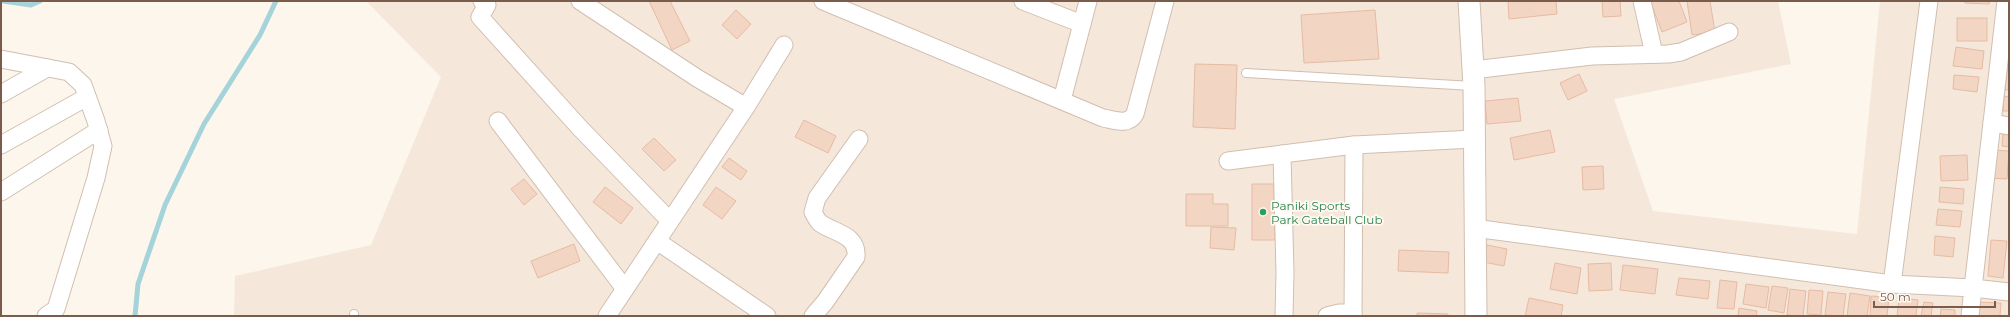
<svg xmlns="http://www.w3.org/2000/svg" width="2010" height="317" viewBox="0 0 2010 317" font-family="Montserrat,sans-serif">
<rect width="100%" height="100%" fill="#fdf6ec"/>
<polygon fill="#f5e8da" points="366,1 1778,1 1791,64 1614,99 1653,211 1857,234 1880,1 2009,1 2009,316 234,316 235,276 371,245 441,77"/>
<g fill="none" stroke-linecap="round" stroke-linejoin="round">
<g stroke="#a5d3da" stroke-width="5">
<polyline points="3,1 31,5 40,1"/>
<polyline points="135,316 138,284 165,205 204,124 260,35 276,1"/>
</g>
</g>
<g fill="#f3d5c3" stroke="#e6bba3">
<polygon points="649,1 670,1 690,41 672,50"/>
<polygon points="1508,1 1556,1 1557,14 1509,19"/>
<polygon points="1602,1 1620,1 1621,16 1603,17"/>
<polygon points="1650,1 1679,1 1687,22 1662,32"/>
<polygon points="1687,1 1710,1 1715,32 1692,35"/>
<polygon points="1965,1 1990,1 1989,4 1965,3"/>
<polygon points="736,10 751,24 737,39 722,25"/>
<polygon points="1375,10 1379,59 1304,63 1301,15"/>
<rect x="1957" y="18" width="30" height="23"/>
<polygon points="1956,47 1984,51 1982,69 1953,66"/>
<polygon points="1195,64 1237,65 1235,129 1193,127"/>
<polygon points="2007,70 2009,70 2009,90 2005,90"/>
<polygon points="1579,74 1587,91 1568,100 1560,83"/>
<polygon points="1954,75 1979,77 1977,92 1953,89"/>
<polygon points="2004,96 2009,97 2009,111 2003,111"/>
<polygon points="1518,98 1521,121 1487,124 1485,101"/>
<polygon points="804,120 836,136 828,153 795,137"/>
<polygon points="1550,130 1555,152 1514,160 1510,138"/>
<polygon points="2003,134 2009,135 2009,147 2002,146"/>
<polygon points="654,138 676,160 664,171 642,149"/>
<polygon points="1991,150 2009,151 2007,179 1988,178"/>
<polygon points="1967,155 1968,180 1941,181 1940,156"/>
<polygon points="729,158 747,171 741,180 722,167"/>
<polygon points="1603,166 1604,189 1583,190 1582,167"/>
<polygon points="524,179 537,194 524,205 511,189"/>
<polygon points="1252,184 1274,184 1275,240 1252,240"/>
<polygon points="605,187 633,208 621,224 593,202"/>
<polygon points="716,187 736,201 722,219 703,205"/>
<polygon points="1940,187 1964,189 1963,204 1939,202"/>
<polygon points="1186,194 1213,194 1213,204 1228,204 1228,226 1186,226"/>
<polygon points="1938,209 1962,211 1960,227 1936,225"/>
<polygon points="1211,227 1236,228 1234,250 1210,248"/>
<polygon points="1935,236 1955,238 1953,257 1934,255"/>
<polygon points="1991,240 2007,241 2003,278 1988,276"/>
<polygon points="574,244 580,261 538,278 531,261"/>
<polygon points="1487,245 1507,249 1504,266 1483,262"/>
<polygon points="1399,250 1449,252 1448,273 1398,271"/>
<polygon points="1555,263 1581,268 1577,294 1550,289"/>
<polygon points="1611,263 1612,290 1589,291 1588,264"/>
<polygon points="1623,265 1658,269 1655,294 1620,290"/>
<polygon points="1679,278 1710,281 1708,299 1676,295"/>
<polygon points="1720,280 1737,282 1734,309 1717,308"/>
<polygon points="1746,284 1769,287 1766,308 1743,304"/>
<polygon points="1772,286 1788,288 1784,313 1768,310"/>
<polygon points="1790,289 1806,291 1803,316 1787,315"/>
<polygon points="1809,290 1823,291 1821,315 1807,314"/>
<polygon points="1828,292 1846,294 1843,316 1825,315"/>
<polygon points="1850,293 1870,296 1867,316 1847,316"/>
<polygon points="1871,296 1889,297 1887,316 1870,316"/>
<polygon points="1529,298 1563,305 1561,316 1525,316"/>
<polygon points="1899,298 1918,300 1916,316 1897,316"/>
<polygon points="1924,302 1933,303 1931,316 1921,316"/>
<polygon points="1976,302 2001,303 2000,316 1976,316"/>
<polygon points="1739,308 1757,311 1756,316 1738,316"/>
<polygon points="1941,309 1955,310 1955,316 1940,316"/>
<polygon points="1417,313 1448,314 1448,316 1417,316"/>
</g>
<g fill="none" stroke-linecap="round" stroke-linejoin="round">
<g stroke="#d1beb0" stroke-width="10">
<g id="service">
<polyline points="1246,73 1473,86"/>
<polyline points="354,314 354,316"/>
</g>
</g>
<g stroke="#d1beb0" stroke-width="19">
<g id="minor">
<polyline points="482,1 487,5 480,17 579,127 670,221"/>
<polyline points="580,1 697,78 746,107"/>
<path d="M823,1L1103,118C1115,120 1128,126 1135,114L1165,1"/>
<polyline points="1023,1 1082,24"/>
<polyline points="1642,1 1654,54"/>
<polyline points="2006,1 1973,288 2009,292"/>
<polyline points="1,59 69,72 83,85 96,121 103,146 96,178 56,309 46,316"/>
<polyline points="1473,70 1592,56 1668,54 1681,52 1729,32"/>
<polyline points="1,94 47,68"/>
<polyline points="1062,100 1088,1"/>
<polyline points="498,121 625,289"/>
<polyline points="1992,123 2009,126"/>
<polyline points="1,145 87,97"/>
<polyline points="1282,154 1285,273 1284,316"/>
<polyline points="1228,161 1354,145 1474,139"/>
<polyline points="1,192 99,130"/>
<polyline points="1474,228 1892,284 1973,288 1970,316"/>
<polyline points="657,241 767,316"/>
<polyline points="1892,284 1929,1"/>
<polyline points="607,316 746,107 784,45"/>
<path d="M813,316L825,302L856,257C858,234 834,233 820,223C817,220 815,216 813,212L817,198L859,139"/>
<polyline points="1327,316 1339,313 1353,313"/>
<polyline points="1353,316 1354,145"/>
</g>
</g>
<g stroke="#d1beb0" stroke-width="23">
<polyline id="tertiary" points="1469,1 1474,86 1476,316"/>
</g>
<use href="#service" stroke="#fff" stroke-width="8"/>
<use href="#minor" stroke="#fff" stroke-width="17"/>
<use href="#tertiary" stroke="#fff" stroke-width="21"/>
</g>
<circle fill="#2e9e5b" stroke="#fffaf3" stroke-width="1.5" cx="1263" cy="212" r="4"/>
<g text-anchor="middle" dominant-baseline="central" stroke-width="3.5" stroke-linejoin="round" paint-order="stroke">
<g font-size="12" fill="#27864d" stroke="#fffaf3" text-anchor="start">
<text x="1271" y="205">Paniki Sports<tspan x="1271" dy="14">Park Gateball Club</tspan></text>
</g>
</g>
<rect width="2010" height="317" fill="none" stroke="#7a5c4d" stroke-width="4"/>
<path d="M1874 301v6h121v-6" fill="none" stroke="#7a5c4d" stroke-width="2"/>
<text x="1880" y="301" font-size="12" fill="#7a5c4d" stroke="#fffaf3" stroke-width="3" paint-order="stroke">50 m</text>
</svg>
